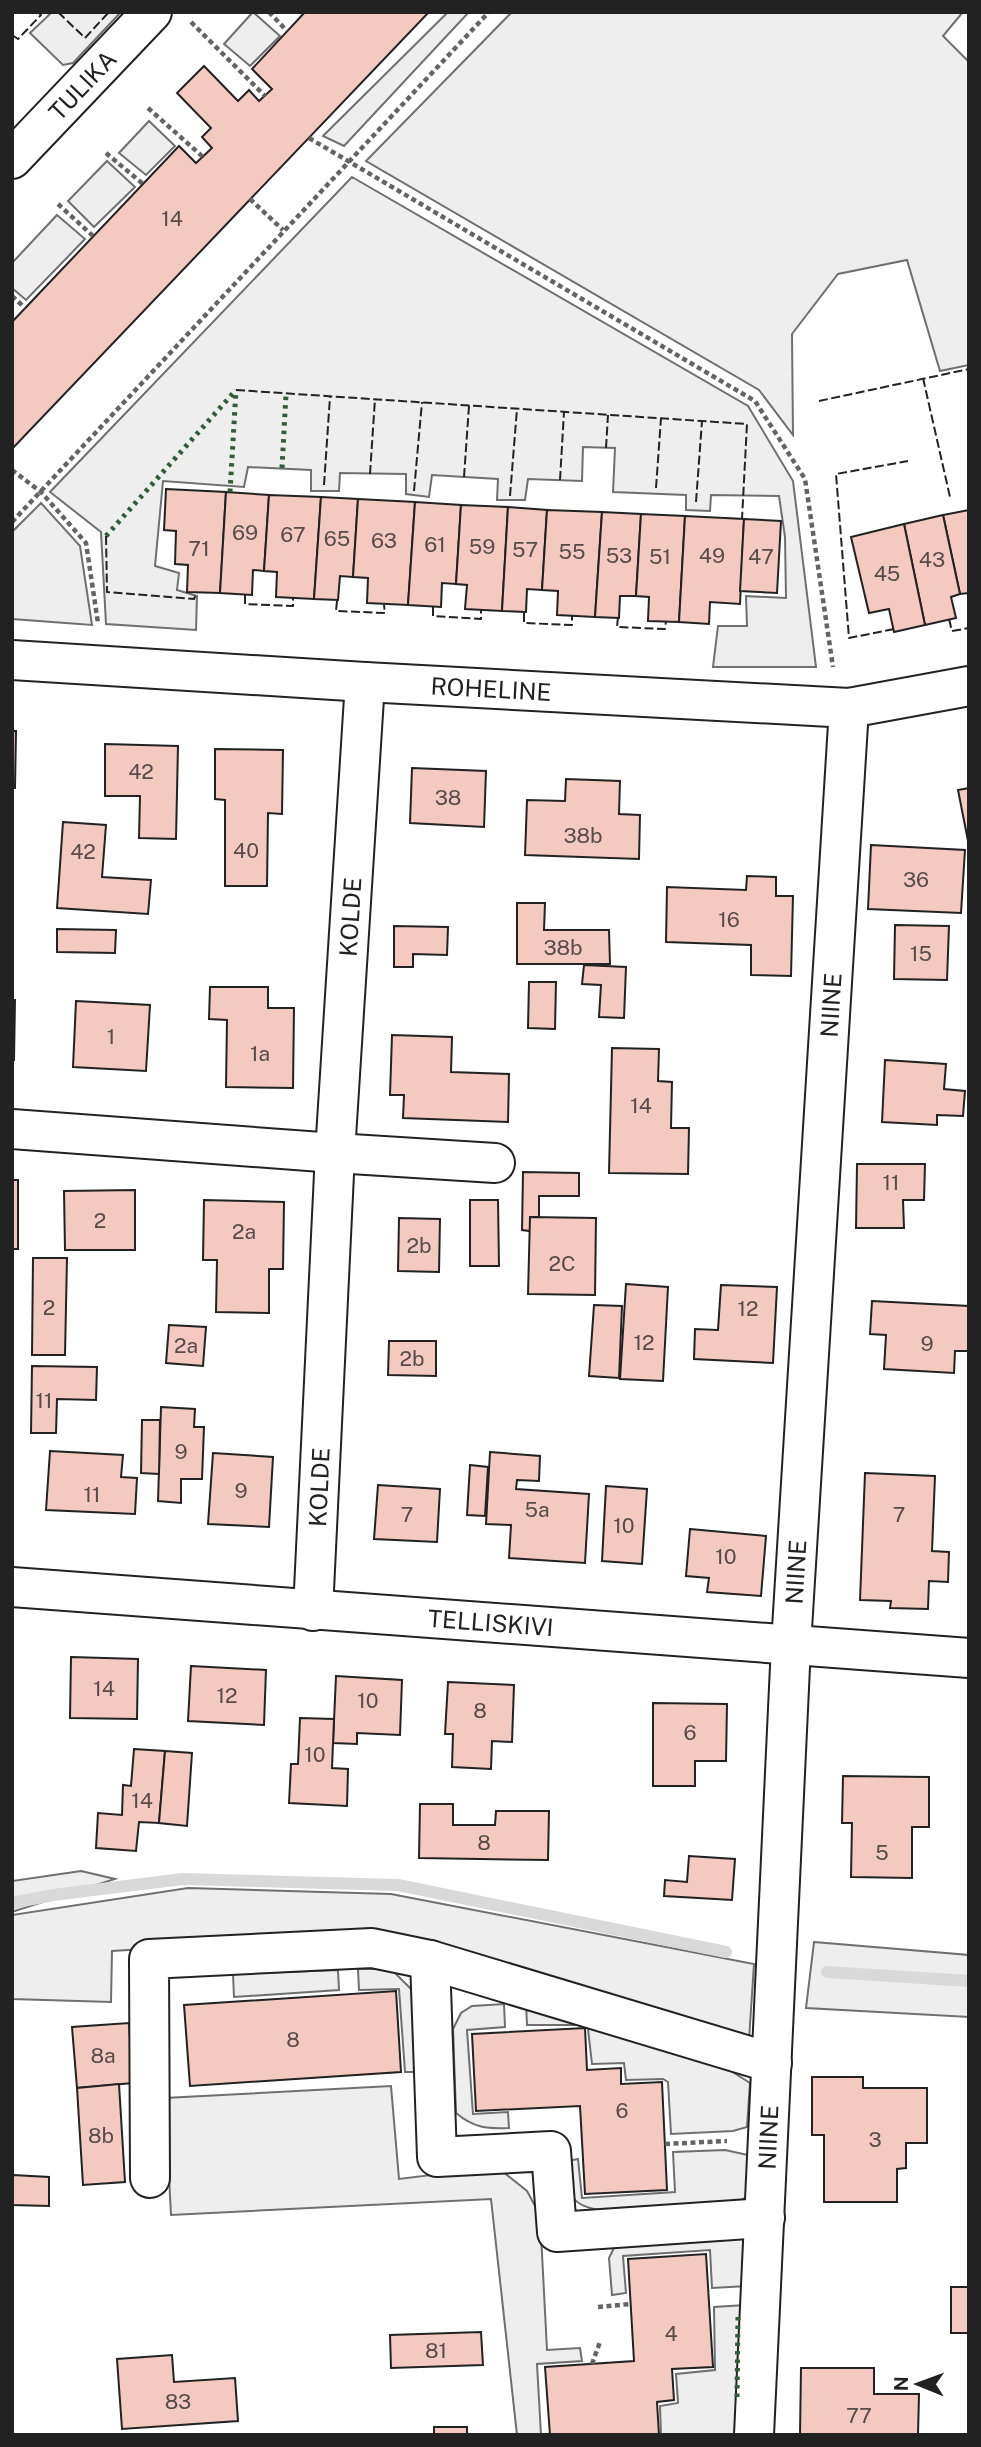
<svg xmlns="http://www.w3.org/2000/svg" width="981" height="2447" viewBox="0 0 981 2447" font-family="'Public Sans',sans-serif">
<rect width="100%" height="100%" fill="#fff"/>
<g fill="#eee" stroke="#6f6f6f" stroke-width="2">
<polygon points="52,12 121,12 73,63 63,65 30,33"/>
<polygon points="253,12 280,36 250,66 224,44"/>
<polygon points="448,12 469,12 344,146 323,136"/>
<polygon points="512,12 963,12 943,36 969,62 969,365 940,371 907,260 838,274 792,334 793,435 759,390 366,161"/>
<polygon points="149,121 175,146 146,175 119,153"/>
<polygon points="107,161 135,187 94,227 68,201"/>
<polygon points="352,177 748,406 793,481 816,667 713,667 718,626 747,626 746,596 786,598 785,537 779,496 711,495 710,511 686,510 686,495 613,492 615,448 583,447 582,481 528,479 525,500 497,500 498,479 432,475 429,497 406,494 406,474 340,473 339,491 311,491 311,470 248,467 244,487 163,481 155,566 179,573 177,590 197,596 196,630 106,624 101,532 50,492"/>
<polygon points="57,215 85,239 26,300 12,288 12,263"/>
<polygon points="41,503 80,546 92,625 12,619 12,532"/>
<polygon points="81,1871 115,1879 12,1912 12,1881"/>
<polygon points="188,1888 391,1894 754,1964 749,2040 293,1940 112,1951 111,2002 12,1999 12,1915"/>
<polygon points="814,1942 969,1955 969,2017 806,2008"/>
<polygon points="358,1969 391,1969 413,1991 416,2072 405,2072 399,1989 359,1990"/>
<polygon points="338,1970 339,1990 234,1997 233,1974"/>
<polygon points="526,2003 731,2071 750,2083 747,2127 733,2131 671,2134 668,2082 663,2079 626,2080 624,2063 592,2064 588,2029 585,2025 527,2025"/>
<path d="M504,2004L505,2027L467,2030L473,2114L508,2112L509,2128C487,2129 474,2128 456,2113L453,2029L461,2013L472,2006Z"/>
<polygon points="391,2086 399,2179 497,2167 527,2191 540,2215 547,2350 580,2348 582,2361 537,2364 541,2435 517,2435 491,2199 171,2215 165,2098"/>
<path d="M725,2150L748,2155L747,2197L734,2204L605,2211C567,2206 569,2194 567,2161L578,2159L582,2198L675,2192L673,2152Z"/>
<polygon points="730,2232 750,2241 748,2286 712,2288 710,2250 623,2256 626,2293 612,2295 609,2258 616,2244"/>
<polygon points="745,2305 742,2435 661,2435 660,2406 678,2403 676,2374 715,2370 714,2307"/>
</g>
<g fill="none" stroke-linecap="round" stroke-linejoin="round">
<g stroke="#d9d9d9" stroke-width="12">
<polyline points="12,1903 53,1895 183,1879 398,1885 726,1952"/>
<polyline points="827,1972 969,1981"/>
</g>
</g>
<g fill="#f3c9c0" stroke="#222" stroke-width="2">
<polygon points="305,12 429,12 12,449 12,322 179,146 196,163 212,148 202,137 211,128 177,93 204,66 238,101 249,90 259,101 272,89 252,69"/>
<polygon points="166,489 226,492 220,593 187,592 188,565 175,564 176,531 164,530"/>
<polygon points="226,492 269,495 264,571 253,570 252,595 220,593"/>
<polygon points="269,495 321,497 314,599 276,597 277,572 264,571"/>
<polygon points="321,497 358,499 353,577 340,576 338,600 314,599"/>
<polygon points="358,499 415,502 408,605 367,603 368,578 353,577"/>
<polygon points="415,502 461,505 456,584 442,583 441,607 408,605"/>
<polygon points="461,505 508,507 502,611 465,609 467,585 456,584"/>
<polygon points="508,507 547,510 542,590 527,589 526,612 502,611"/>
<polygon points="547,510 602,512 595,617 557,615 558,591 542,590"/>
<polygon points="969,510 969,593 960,594 943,515"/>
<polygon points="602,512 641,514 636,596 620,596 619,618 595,617"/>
<polygon points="641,514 685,516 679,622 648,621 649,597 636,596"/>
<polygon points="943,515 960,594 951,597 956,618 925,625 904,524"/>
<polygon points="685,516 744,519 740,604 710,602 709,624 679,622"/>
<polygon points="744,519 781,521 777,593 740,591"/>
<polygon points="904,524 925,625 894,632 889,609 869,613 851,537"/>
<polygon points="12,731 16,731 15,788 12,788"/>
<polygon points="105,744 178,746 176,839 139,838 140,796 105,796"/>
<polygon points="215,749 283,750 282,814 268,813 267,886 225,886 225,800 215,799"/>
<polygon points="412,768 486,771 484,827 410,823"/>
<polygon points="566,779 620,781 619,814 640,815 639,859 525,855 527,800 565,801"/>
<polygon points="969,788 969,846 958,790"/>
<polygon points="63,822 106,825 102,877 151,880 148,914 57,908"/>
<polygon points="871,845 965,850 961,913 868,909"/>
<polygon points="747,876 776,877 776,896 793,896 791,976 751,975 751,945 666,942 667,887 746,890"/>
<polygon points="517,903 545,903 544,930 609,930 610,964 517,964"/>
<polygon points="895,925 949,926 947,980 894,979"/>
<polygon points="394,926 448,927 447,955 413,954 413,967 394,967"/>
<polygon points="57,929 116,930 115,953 57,952"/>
<polygon points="584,965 626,967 624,1018 599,1017 601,985 582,984"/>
<polygon points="529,982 556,982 555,1029 528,1028"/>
<polygon points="210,987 268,987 268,1008 294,1008 293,1088 226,1087 227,1020 209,1019"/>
<polygon points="12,1000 15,1000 14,1060 12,1060"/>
<polygon points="76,1001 150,1005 146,1071 73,1067"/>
<polygon points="392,1035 452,1037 451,1072 509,1074 508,1122 403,1118 404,1095 390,1095"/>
<polygon points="612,1048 659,1049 658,1081 672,1082 671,1128 689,1128 688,1174 609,1173"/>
<polygon points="885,1060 946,1064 944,1089 965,1091 963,1116 937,1115 937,1125 882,1122"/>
<polygon points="857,1164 925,1164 924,1200 903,1200 904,1228 856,1228"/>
<polygon points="523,1172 579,1173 579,1196 539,1196 539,1217 530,1217 530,1231 522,1230"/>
<rect x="12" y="1180" width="6" height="69"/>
<polygon points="135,1190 135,1250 65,1250 64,1191"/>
<polygon points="204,1200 284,1202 283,1269 269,1269 269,1313 216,1312 217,1260 203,1260"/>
<polygon points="470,1200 498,1200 499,1266 470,1266"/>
<polygon points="530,1217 596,1218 595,1295 528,1294"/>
<polygon points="399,1218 440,1219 439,1272 398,1271"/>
<polygon points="33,1258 67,1258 65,1355 32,1355"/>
<polygon points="626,1284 668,1287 663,1381 620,1379"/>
<polygon points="721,1285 777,1287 773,1363 694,1359 695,1329 718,1330"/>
<polygon points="872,1301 969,1306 969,1351 955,1351 954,1373 884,1369 886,1335 870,1334"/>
<polygon points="594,1305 622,1306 619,1378 589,1376"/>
<polygon points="169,1325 206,1327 203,1366 166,1363"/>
<polygon points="389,1341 436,1341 436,1376 388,1375"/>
<polygon points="32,1366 97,1367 96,1400 57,1399 56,1433 31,1433"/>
<polygon points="161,1407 195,1409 194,1427 204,1427 202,1479 181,1479 181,1503 158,1501"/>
<polygon points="142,1420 160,1420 159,1474 141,1473"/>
<polygon points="50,1451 123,1455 121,1477 137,1478 135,1514 46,1510"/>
<polygon points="490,1452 540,1456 539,1481 517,1480 516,1489 589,1494 585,1563 509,1558 511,1525 486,1524"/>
<polygon points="213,1453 273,1457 269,1527 208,1524"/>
<polygon points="470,1465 488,1467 485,1516 467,1515"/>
<polygon points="865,1473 935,1476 932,1551 949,1552 948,1582 929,1581 928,1609 890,1608 891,1601 860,1600"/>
<polygon points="378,1485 440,1489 437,1542 374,1539"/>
<polygon points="606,1486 647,1489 642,1564 602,1561"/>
<polygon points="690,1529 766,1536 761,1596 707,1592 709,1578 686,1576"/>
<polygon points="71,1657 138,1659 137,1719 70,1718"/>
<polygon points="191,1666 266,1670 264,1725 188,1721"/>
<polygon points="336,1676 402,1680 400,1735 357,1733 357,1744 333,1743"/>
<polygon points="448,1682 514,1685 512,1742 492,1741 491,1769 452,1767 453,1734 445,1734"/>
<polygon points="653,1703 727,1704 726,1761 695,1761 695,1786 653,1786"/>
<polygon points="300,1718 334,1719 332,1768 348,1769 347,1806 289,1803 291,1764 298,1764"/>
<polygon points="134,1749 165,1751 159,1823 139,1822 136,1851 96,1848 98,1813 122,1815 123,1785 131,1786"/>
<polygon points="165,1751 192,1753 187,1826 159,1823"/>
<polygon points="843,1776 929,1777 929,1827 912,1827 912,1878 851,1877 852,1823 842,1823"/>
<polygon points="420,1804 453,1804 453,1825 495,1825 496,1811 549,1811 548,1860 419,1858"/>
<polygon points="689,1856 735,1859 732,1900 664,1896 665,1880 687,1882"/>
<polygon points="396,1991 401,2072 190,2086 184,2005"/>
<polygon points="129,2023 133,2083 77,2088 72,2027"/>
<polygon points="585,2028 587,2070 621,2068 621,2084 662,2082 667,2190 585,2194 580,2106 476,2111 472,2034"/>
<polygon points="812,2077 863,2077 863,2088 927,2088 927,2143 906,2143 906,2168 897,2169 897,2202 824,2202 824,2135 812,2135"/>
<polygon points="119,2084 125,2182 83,2185 77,2088"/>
<polygon points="13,2175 49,2177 49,2206 12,2205"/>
<polygon points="706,2254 713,2367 672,2369 674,2400 657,2402 659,2435 550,2435 545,2367 634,2361 628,2259"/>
<rect x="951" y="2287" width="18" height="46"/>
<polygon points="481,2332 483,2365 391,2368 390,2335"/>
<polygon points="172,2355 174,2382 235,2378 238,2421 122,2429 117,2359"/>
<polygon points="801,2368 874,2368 874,2394 919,2394 918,2435 800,2435"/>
<rect x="434" y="2427" width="33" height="8"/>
</g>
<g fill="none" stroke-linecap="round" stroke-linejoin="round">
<g stroke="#222" stroke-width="42">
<g id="minor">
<path id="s1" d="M12,159L152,12"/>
<path id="s2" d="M12,660L365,682L849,708L969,686"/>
<polyline points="12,1129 335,1153 495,1163"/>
<path id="s3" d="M12,1587L969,1658"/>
<path id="s4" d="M313,1611L335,1153L365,682"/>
<polyline points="430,1960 437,2157 551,2151 557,2232 765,2218"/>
<polyline points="150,2178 149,1959 372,1948 430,1960 772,2063"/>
<path id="s5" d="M754,2435L791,1645L849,708"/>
</g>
</g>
<g stroke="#646464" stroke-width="4.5" stroke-dasharray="5 3.5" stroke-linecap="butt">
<polyline points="269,12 287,31"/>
<polyline points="191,22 265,96"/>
<polyline points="148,108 203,157"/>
<polyline points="309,138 755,401 805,479 833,667"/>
<polyline points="106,153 143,184"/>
<polyline points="250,199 283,230"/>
<polyline points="58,204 93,236"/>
<polyline points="12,296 25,308"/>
<polyline points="12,470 41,492 86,543 98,623"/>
<polyline points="12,522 489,12"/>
<polyline points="665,2144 727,2141"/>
<polyline points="598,2307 630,2304"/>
<polyline points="592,2364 600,2342"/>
</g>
<use href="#minor" stroke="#fff" stroke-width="38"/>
<g stroke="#2f5e38" stroke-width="5" stroke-dasharray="3.5 5" stroke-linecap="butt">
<polyline points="282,468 286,394"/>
<polyline points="230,492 236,390"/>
<polyline points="106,536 236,390"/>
<polyline points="737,2397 738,2315"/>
</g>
<g stroke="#222" stroke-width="2" stroke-dasharray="9 3.5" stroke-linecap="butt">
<polyline points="58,12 85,38 109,12"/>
<polyline points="12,35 18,39 41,15 38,12"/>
<polyline points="923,378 950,497"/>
<polyline points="236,390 747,424 742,519"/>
<polyline points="819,401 969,369"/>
<polyline points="606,448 608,415"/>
<polyline points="370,474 375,399"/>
<polyline points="464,477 469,406"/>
<polyline points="560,480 564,412"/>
<polyline points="324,485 330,397"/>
<polyline points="656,488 661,418"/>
<polyline points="414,491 422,402"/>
<polyline points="510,496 517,409"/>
<polyline points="696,502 702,421"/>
<polyline points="106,536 107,592 194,599 197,592"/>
<polyline points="245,595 245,604 293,606 293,598"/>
<polyline points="337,601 336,611 385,613 384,605"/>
<polyline points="433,607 433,616 481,619 481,610"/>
<polyline points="524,613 524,623 572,625 572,616"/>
<polyline points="618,617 617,627 665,629 666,621"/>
<polyline points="949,619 952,631 969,628"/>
<polyline points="894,629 849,638 836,474 908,461"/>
</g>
</g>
<g text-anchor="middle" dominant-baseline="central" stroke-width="5" stroke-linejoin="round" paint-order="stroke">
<g font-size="21" fill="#564c4a">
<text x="172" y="218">14</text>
<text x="245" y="532">69</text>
<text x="293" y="534">67</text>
<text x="337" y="538">65</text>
<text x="384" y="540">63</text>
<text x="435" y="544">61</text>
<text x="482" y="546">59</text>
<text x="199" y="548">71</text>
<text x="525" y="549">57</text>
<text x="572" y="551">55</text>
<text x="619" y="555">53</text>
<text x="712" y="555">49</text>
<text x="660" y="556">51</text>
<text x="761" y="556">47</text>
<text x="932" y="559">43</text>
<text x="887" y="573">45</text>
<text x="141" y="771">42</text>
<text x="448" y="797">38</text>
<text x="583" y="835">38b</text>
<text x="246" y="850">40</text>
<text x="83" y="851">42</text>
<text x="916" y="879">36</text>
<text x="729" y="919">16</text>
<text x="563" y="947">38b</text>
<text x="921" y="953">15</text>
<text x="111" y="1036">1</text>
<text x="260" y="1053">1a</text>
<text x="641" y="1105">14</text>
<text x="891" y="1182">11</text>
<text x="100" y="1220">2</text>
<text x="244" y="1231">2a</text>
<text x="419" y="1245">2b</text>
<text x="562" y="1263">2C</text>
<text x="49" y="1307">2</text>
<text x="748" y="1308">12</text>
<text x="644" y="1342">12</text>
<text x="927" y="1343">9</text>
<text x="186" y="1345">2a</text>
<text x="412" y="1358">2b</text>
<text x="44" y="1400">11</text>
<text x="181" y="1451">9</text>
<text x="241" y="1490">9</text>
<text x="92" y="1494">11</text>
<text x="537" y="1509">5a</text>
<text x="407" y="1514">7</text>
<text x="899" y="1514">7</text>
<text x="624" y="1525">10</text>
<text x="726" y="1556">10</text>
<text x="104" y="1688">14</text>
<text x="227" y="1695">12</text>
<text x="368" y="1700">10</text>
<text x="480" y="1710">8</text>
<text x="690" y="1732">6</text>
<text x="315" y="1754">10</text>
<text x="142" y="1800">14</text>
<text x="484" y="1842">8</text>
<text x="882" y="1852">5</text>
<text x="293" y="2039">8</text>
<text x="103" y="2055">8a</text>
<text x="622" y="2110">6</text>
<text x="101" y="2135">8b</text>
<text x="875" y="2139">3</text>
<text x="671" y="2333">4</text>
<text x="436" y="2350">81</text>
<text x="178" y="2401">83</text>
<text x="859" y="2415">77</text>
</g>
<g font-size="24" fill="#222" stroke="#fff">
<text stroke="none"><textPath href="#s1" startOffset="102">TULIKA</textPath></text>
<text stroke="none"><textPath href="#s2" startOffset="480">ROHELINE</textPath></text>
<text stroke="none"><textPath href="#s4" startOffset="695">KOLDE</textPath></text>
<text stroke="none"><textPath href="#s5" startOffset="1432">NIINE</textPath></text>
<text stroke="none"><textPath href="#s4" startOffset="124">KOLDE</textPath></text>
<text stroke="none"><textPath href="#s5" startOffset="864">NIINE</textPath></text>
<text stroke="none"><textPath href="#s3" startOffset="480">TELLISKIVI</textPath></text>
<text stroke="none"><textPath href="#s5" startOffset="298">NIINE</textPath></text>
</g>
</g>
<rect width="981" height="2447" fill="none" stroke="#222222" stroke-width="28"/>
<g transform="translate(918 2384) rotate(271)" stroke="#ffffff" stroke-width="5" paint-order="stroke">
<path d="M0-5L12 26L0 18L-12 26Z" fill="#222222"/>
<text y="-10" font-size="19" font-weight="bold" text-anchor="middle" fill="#222222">N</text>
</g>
</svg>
